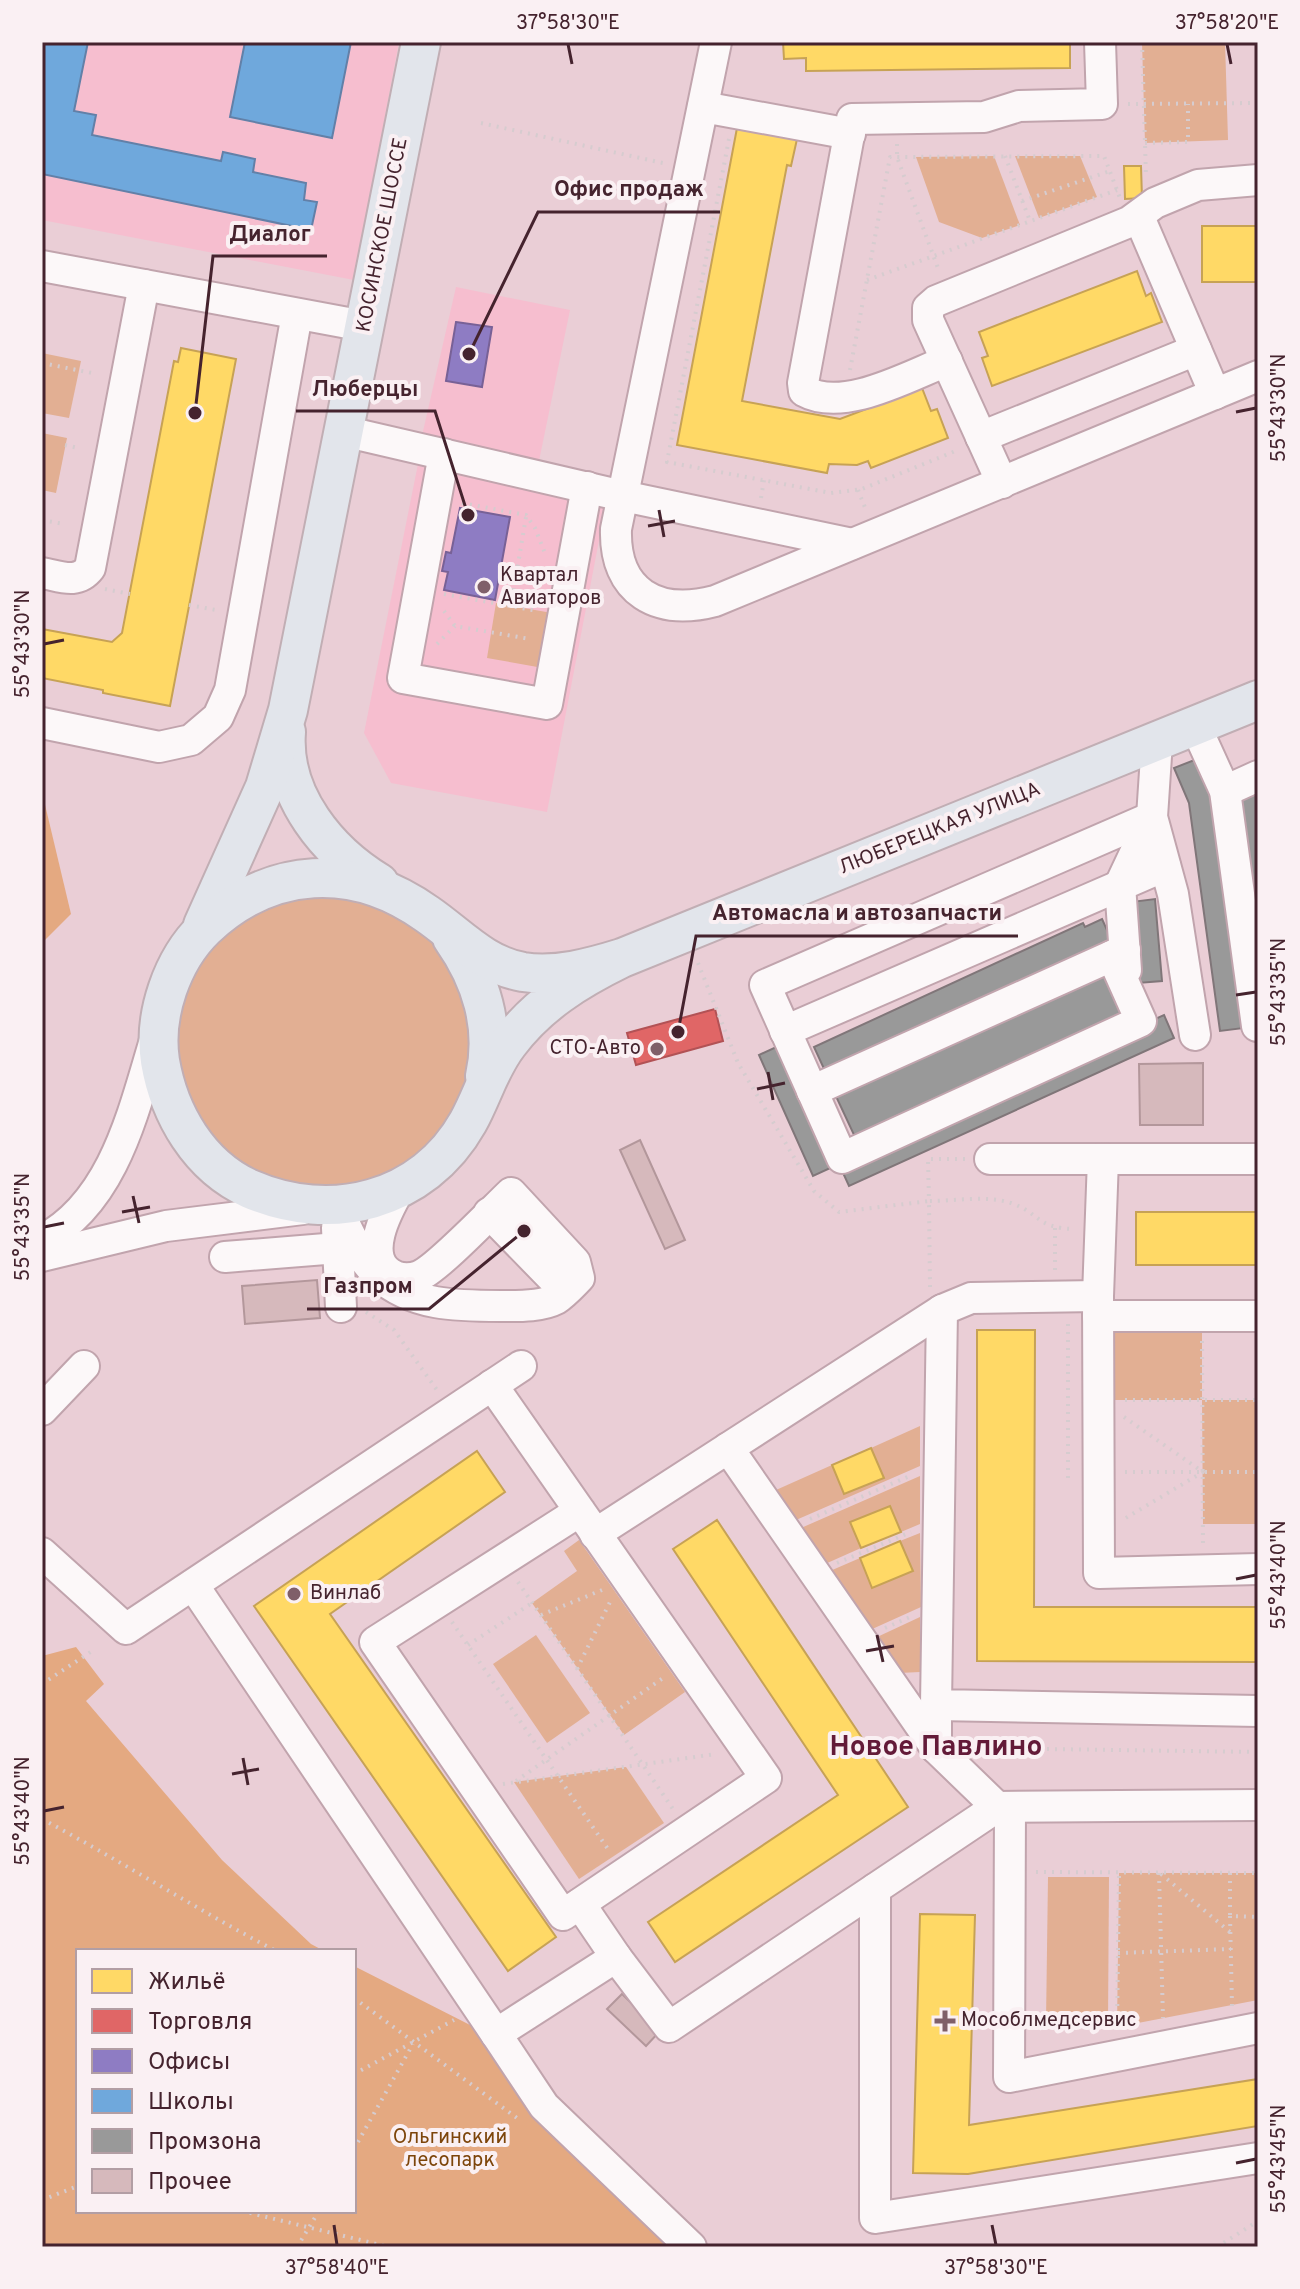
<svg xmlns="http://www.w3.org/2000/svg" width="1300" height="2289" viewBox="0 0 1300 2289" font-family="Overpass,sans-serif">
<rect width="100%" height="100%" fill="#eaced6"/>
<g fill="#f6becf">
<polygon points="42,42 399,42 354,280 42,220"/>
<polygon points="456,287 570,310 539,461 421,440"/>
<polygon points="418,464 606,504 547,812 391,783 364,733"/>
</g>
<g fill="#e2af93">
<polygon points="1142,42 1225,42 1228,140 1145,143"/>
<polygon points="994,156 1020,225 982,238 939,222 916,157"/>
<polygon points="1015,156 1080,156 1097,197 1039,218"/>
<polygon points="42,353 81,361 69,418 42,413"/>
<polygon points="42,433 67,438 56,493 42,490"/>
<polygon points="496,603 552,613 543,668 487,658"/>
<circle cx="324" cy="1042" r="147"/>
<polygon points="1104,1321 1202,1321 1202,1400 1258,1400 1258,1524 1203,1524 1202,1400 1104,1400"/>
<polygon points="920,1426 920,1466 796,1520 776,1490 832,1465 844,1494 883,1478 871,1448"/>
<polygon points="920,1476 920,1524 901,1532 890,1506 851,1522 861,1548 825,1564 801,1528"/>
<polygon points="920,1533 921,1607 870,1630 830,1571 860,1558 872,1588 900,1541"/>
<polygon points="579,1540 685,1692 624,1735 532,1603 577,1571 564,1551"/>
<polygon points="920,1617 920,1672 899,1673 875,1638"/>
<polygon points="536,1635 590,1713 547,1743 493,1664"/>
<polygon points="626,1767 664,1823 579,1879 514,1782"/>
<polygon points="1119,1873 1258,1873 1258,2000 1117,2027"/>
<polygon points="1048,1877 1109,1877 1108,2022 1046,2022"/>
</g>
<g fill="#e4a981">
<polygon points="42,792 71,914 42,943"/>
<polygon points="76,1647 104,1684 86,1701 222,1860 311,1944 324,1951 78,1951 78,2211 354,2211 354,1966 474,2027 685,2247 42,2247 42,1656"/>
</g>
<g fill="#ffd966" stroke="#c7a255" stroke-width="2">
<polygon points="783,42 1070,42 1070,68 806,71 806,58 784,59"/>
<polygon points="737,128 797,139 791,166 787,165 742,401 840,419 922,388 931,411 937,409 948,438 871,468 868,461 857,465 829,464 827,473 677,445"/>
<polygon points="1124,166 1141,166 1142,198 1125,199"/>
<rect x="1202" y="226" width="56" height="56"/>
<polygon points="1137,271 1146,296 1151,293 1162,322 992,386 982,358 988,356 979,332"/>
<polygon points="181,348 236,359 170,706 103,693 103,690 42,678 42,629 112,642 122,633 174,361 178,362"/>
<rect x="1136" y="1212" width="122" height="53"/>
<polygon points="977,1330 1035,1330 1034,1607 1258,1607 1258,1662 977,1661"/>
<polygon points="871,1448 884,1478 844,1494 832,1465"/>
<polygon points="477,1451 505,1492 330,1614 556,1937 508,1971 254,1606"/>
<polygon points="890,1506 901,1532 861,1548 850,1522"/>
<polygon points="717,1520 908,1807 675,1962 648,1922 838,1795 673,1549"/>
<polygon points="900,1541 913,1571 872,1588 860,1558"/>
<polygon points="920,1914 975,1915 969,2125 1258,2079 1258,2126 968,2174 913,2173"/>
</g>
<polygon fill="#e06666" stroke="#b25255" stroke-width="2" points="715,1009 723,1041 636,1065 627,1033"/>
<g fill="#8e7cc3" stroke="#786196" stroke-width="2">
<polygon points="456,322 492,327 482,387 446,381"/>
<polygon points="460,508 510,517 495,600 444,590 448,572 442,571 446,552 451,553"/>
</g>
<g fill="#6fa8dc" stroke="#6280a8" stroke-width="2">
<polygon points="42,42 88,42 74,111 96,115 92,135 221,161 223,152 255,159 253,172 306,183 304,200 317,202 311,230 42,174"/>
<polygon points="245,42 351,42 332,138 230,117"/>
</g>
<g fill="#999" stroke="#807679" stroke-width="2">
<polygon points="1197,759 1212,800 1244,1028 1220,1031 1189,803 1174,768"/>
<polygon points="1258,789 1258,949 1237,792"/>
<polygon points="1155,899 1162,981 1138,983 1131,902"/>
<polygon points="1102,919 1112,941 825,1071 814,1047 1083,923 1085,927"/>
<polygon points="1102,969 1123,1015 855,1137 834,1092"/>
<polygon points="1164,1015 1174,1038 849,1186 839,1164"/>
<polygon points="785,1043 839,1164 813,1176 759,1055"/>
</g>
<g fill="#d6b9bc" stroke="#b3979b" stroke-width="2">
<polygon points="1203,1063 1203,1125 1140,1125 1139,1064"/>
<polygon points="640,1140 685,1240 665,1249 620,1150"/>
<polygon points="317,1280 320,1318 245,1324 242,1286"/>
<polygon points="622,1994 660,2031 646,2046 607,2009"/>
</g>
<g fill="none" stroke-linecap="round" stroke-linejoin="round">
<g stroke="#c1a4ad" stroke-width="34">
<g id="minor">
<path d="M716,42L616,529C614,593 658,616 715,601L1258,376"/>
<polyline points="703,107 850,134"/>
<polyline points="1139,217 1215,394"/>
<polyline points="42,266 364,326"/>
<path d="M947,361C908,376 844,413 804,391L803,383L852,119L984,117L1019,106L1102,104L1100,42"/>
<polyline points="343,431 623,496 852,544"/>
<polyline points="981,437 1196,350"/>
<polyline points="444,454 403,678 547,704 587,487"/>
<polyline points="1002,483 928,320 928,308 936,301 1129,222 1155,203 1198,185 1258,180"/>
<path d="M42,573C60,576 77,585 90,568L144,285"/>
<polyline points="42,723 159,747 191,740 218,717 230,690 297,314"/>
<polyline points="1195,725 1225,791 1257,1026"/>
<polyline points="1157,741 1152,817 1173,894 1195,1035"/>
<polyline points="1225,791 1258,776"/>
<polyline points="1112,956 1141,1021 842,1158 765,985 1152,817"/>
<polyline points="1126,970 1120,885 1152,817"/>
<polyline points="785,1031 1165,866"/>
<polyline points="812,1091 1125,950"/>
<polyline points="990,1159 1258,1159"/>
<polyline points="1103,1159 1098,1296 1099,1573 1258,1569"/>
<path d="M336,1206C348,1230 358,1257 378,1275C412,1306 457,1306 501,1306C517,1306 541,1307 556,1299C564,1294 572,1285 579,1278L575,1262L511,1193C493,1210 437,1269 419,1276C412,1279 401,1279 395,1276C359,1260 388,1209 400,1188"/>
<polyline points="489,1213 565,1291"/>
<polyline points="337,1228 341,1307"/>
<path d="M42,1240C115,1202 134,1108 156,1037"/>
<polyline points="42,1256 166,1226 303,1209"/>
<polyline points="225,1257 338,1248"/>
<polyline points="1098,1296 971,1298 942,1310 936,1705 1258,1711"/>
<polyline points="1098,1316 1258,1316"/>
<polyline points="492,1385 766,1778 563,1915 375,1642 580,1511"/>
<polyline points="42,1410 84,1366"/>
<polyline points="728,1448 936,1748"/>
<polyline points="595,1534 942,1310"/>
<polyline points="42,1553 126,1629 521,1366"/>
<polyline points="193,1585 496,2034 616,1957 669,2027 997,1807"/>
<polyline points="936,1705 936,1748 997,1807 1258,1805"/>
<polyline points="1010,1807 1009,2077 1258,2028"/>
<polyline points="875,1889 875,2218 1258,2158"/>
<polyline points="580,1904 616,1957"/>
<polyline points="496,2034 544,2106 691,2247"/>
</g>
</g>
<g stroke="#c1aeb4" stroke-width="42">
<g id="major">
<path d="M286,732C281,796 328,852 379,883"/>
<polyline points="203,925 265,787 288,710 421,42"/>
<path d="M452,938C481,979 496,1027 485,1076"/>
<path d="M622,958C577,980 538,1004 508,1044C490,1067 482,1097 468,1122C423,1202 330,1224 250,1189C199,1166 169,1114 160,1061C153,1015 172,960 205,928C271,866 354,862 427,914C459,936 483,965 523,972C556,977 590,968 622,958L1258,700"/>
</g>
</g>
<g stroke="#d6cccf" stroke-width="4" stroke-dasharray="2 6" stroke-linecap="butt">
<polyline points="1142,42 1146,177"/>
<polyline points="1128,104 1258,103"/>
<polyline points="481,123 663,163"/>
<polyline points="729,139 667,462 831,493 862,489 958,450"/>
<polyline points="1145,143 1188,142 1188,104"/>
<polyline points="897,144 897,157 939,271"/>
<polyline points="1005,156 1030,221"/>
<polyline points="1022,201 1110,171"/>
<polyline points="867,280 1117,190"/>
<polyline points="42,363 92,373"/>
<polyline points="850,370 890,157 1104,156 1120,198"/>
<polyline points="65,445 78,448"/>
<polyline points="858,490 866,510"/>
<polyline points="761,498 764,480"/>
<polyline points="462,503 526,515 535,528 546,556"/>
<polyline points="42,520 64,524"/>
<polyline points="105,589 130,594"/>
<polyline points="444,594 538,611"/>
<polyline points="189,605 216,610"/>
<polyline points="511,606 526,517"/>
<polyline points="444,611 455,626 530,639"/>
<polyline points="437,644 455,626"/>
<polyline points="698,963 738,1063 814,1191 839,1212 929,1201 930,1287"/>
<path d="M965,1159H928L929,1201C955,1201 987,1195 1011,1203C1040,1213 1036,1228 1074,1229"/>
<polyline points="1055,1270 1055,1228"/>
<polyline points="366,1312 394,1330 437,1390"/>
<polyline points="1068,1324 1068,1478"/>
<polyline points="1202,1341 1203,1544"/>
<polyline points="1125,1400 1258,1400"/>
<polyline points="1124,1417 1203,1472 1124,1519"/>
<polyline points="1125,1472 1258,1472"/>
<polyline points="810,1519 912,1475"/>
<polyline points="837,1563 911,1532"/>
<polyline points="518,1582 673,1809"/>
<polyline points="541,1615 602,1590"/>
<polyline points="452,1622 610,1852"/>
<polyline points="885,1628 910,1617"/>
<polyline points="468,1645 532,1603"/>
<polyline points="577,1669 610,1602"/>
<polyline points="42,1684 92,1651"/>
<polyline points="975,1748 1258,1752"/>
<polyline points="516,1781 663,1678"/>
<polyline points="503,1784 716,1754"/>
<path d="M42,1819C121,1861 196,1909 276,1951"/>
<polyline points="1036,1872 1258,1873"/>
<polyline points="1159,1873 1163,2018"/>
<polyline points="1230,1873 1230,1916"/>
<polyline points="1161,1874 1230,1932"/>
<polyline points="1118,1953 1231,1949"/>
<polyline points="354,1998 517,2118"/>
<polyline points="1232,2006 1230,1916 1258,1917"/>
<polyline points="1036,2027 1111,2027"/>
<polyline points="1117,2030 1119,1873"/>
<polyline points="354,2074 454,2020"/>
<polyline points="354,2149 413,2044"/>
<polyline points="42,2200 78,2186"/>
<polyline points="242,2211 389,2247"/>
<polyline points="297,2247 319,2211"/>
<polyline points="1217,2247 1258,2221"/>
</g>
<use href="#minor" stroke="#fcf8f9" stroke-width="30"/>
<use href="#major" stroke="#e2e5eb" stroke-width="38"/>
</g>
<path fill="none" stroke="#45232e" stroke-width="3" d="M568,44L572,64M1227,44L1231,64M1236,412L1256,408M659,510L664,537M648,526L675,521M44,644L64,640M1236,995L1256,992M768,1072L773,1100M757,1089L785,1083M133,1196L139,1223M122,1212L150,1207M44,1227L64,1223M1236,1579L1256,1575M877,1635L883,1662M866,1651L894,1646M243,1758L248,1785M232,1774L259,1769M44,1811L64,1807M1236,2163L1256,2159M334,2225L337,2245M992,2225L996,2245"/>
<g fill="#7f5f69" stroke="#faf0f3" stroke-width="3">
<circle cx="484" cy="587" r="8"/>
<circle cx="657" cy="1049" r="8"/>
<circle cx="294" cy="1594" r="8"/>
<path d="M941 2009h8v8h8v8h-8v8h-8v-8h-8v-8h8z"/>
</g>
<g text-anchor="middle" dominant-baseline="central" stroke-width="8" stroke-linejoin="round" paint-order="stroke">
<g font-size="20" fill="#45232e" stroke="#faf0f3">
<text transform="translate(383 235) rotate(-79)">КОСИНСКОЕ ШОССЕ</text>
<text transform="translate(940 829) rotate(-22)">ЛЮБЕРЕЦКАЯ УЛИЦА</text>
</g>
<g font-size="20" fill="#45232e" stroke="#faf0f3" text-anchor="start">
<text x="500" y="576">Квартал<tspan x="500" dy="23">Авиаторов</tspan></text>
<text x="641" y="1049" text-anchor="end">СТО-Авто</text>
<text x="310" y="1594">Винлаб</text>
<text x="961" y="2021">Мособлмедсервис</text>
</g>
<g font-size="20" fill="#7d450a" stroke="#faf0f3">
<text x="450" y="2138">Ольгинский<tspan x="450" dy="23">лесопарк</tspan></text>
</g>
<g font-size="28" font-weight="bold" fill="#631a38" stroke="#faf0f3">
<text x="936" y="1748">Новое Павлино</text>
</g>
</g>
<path fill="none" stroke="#45232e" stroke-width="3" d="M469 354L538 212H720M195 413L213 256H327M468 515L435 411H296M678 1032L696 936H1018M524 1231L429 1309H307"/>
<g fill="#45232e" stroke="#faf0f3" stroke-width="3">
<circle cx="469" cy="354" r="8"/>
<circle cx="195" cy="413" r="8"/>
<circle cx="468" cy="515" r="8"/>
<circle cx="678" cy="1032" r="8"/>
<circle cx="524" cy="1231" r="8"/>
</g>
<g font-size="22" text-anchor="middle" font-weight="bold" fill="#45232e" stroke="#faf0f3" stroke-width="8" stroke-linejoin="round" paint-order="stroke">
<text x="629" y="196">Офис продаж</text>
<text x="270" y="241">Диалог</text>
<text x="365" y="396">Люберцы</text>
<text x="857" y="920">Автомасла и автозапчасти</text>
<text x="368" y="1293">Газпром</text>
</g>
<rect width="1300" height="2289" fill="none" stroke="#faf0f3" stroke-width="88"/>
<rect x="76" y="1949" width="280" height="264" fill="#faf0f3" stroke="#b29ea4" stroke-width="2"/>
<rect x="92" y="1969" width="40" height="24" fill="#ffd966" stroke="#b29ea4" stroke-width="2"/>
<text x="148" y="1989" font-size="24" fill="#45232e">Жильё</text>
<rect x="92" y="2009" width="40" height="24" fill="#e06666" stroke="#b29ea4" stroke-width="2"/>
<text x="148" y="2029" font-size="24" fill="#45232e">Торговля</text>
<rect x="92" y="2049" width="40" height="24" fill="#8e7cc3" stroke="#b29ea4" stroke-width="2"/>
<text x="148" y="2069" font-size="24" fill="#45232e">Офисы</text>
<rect x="92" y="2089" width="40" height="24" fill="#6fa8dc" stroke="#b29ea4" stroke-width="2"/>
<text x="148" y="2109" font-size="24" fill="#45232e">Школы</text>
<rect x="92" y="2129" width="40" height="24" fill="#999999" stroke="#b29ea4" stroke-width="2"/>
<text x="148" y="2149" font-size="24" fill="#45232e">Промзона</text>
<rect x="92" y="2169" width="40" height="24" fill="#d6b9bc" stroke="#b29ea4" stroke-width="2"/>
<text x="148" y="2189" font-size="24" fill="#45232e">Прочее</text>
<rect x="44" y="44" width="1212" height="2201" fill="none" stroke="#45232e" stroke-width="3"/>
<g font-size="20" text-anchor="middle" fill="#45232e">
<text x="568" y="29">37°58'30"E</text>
<text x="1227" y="29">37°58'20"E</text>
<text transform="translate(1278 408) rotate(-90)" y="7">55°43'30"N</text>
<text transform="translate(22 644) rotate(-90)" y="7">55°43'30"N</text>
<text transform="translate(1278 992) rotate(-90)" y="7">55°43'35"N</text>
<text transform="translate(22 1227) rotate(-90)" y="7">55°43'35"N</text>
<text transform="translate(1278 1575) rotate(-90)" y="7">55°43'40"N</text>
<text transform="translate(22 1811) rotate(-90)" y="7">55°43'40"N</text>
<text transform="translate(1278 2159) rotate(-90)" y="7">55°43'45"N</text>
<text x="337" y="2274">37°58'40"E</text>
<text x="996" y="2274">37°58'30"E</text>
</g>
</svg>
